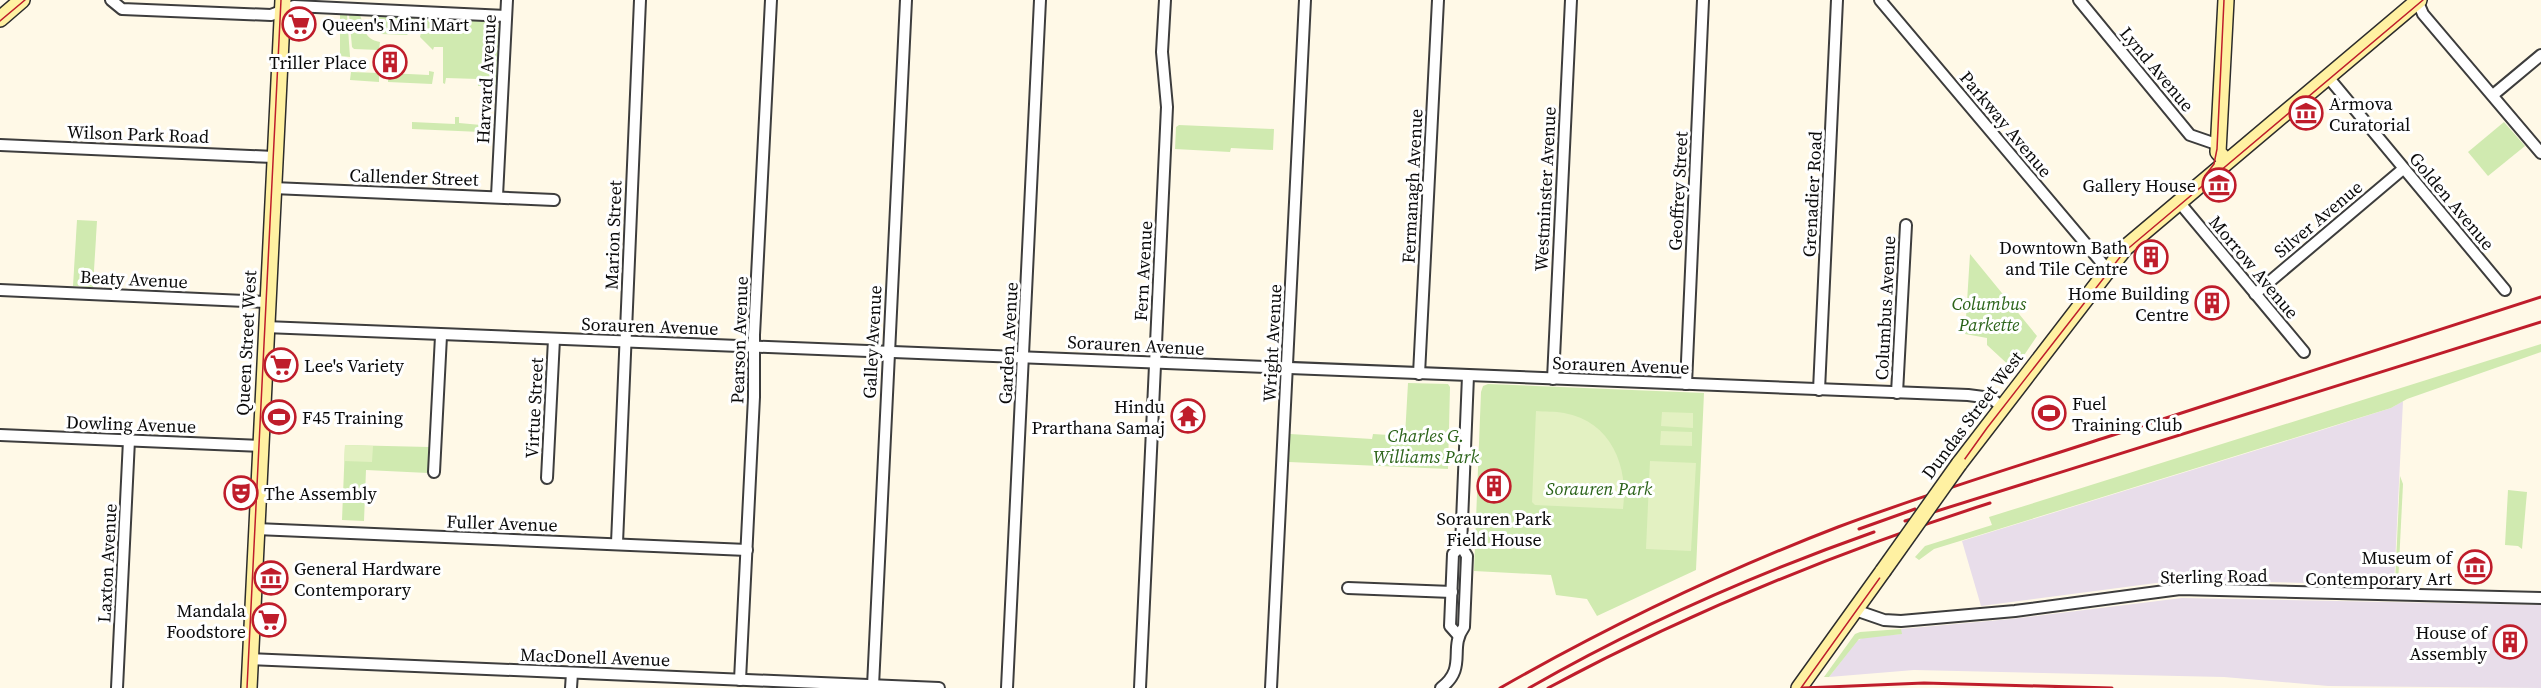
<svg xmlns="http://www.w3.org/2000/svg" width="2541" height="688" viewBox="0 0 2541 688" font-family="'Source Serif 4',serif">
<rect width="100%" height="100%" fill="#fff9e7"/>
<g fill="#e8ddea">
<polygon points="2403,401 2394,585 2179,580 1981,606 1962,541 2322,430 2391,408"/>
<polygon points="2182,598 2541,605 2541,688 2328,686 2224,677 1914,670 1829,677 1857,641 1864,637 1901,634 1901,629 2011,619"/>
</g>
<g fill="#d0eab0">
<polygon points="340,14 347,14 350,57 340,56"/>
<path d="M349,14L360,15C365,28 363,39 380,42L379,50L354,49L352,47Z"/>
<polygon points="371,15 415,17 414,27 407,35 381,34 372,28"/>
<polygon points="424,18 496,21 500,28 496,86 478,86 478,79 446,78 445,84 443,83 443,47 434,47 433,50 420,37"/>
<polygon points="429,71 434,72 432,84 388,82 388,73 429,75"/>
<polygon points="351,72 379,73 379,82 350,80"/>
<polygon points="455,117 459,117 459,123 481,125 481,132 412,129 412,122 455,124"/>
<polygon points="2504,122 2525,146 2488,176 2468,152"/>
<polygon points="1179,125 1274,129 1273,150 1231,148 1230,152 1175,149 1176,127"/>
<polygon points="77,220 97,221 93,287 73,286"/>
<polygon points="1970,254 2037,336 2014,370 1987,345 1987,338 1965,334"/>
<polygon points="2541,344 2541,352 2407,399 2391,408 1934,549 1919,560 1915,557 1925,546 1992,525 1989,517"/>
<polygon points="1408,383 1448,384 1450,387 1448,469 1289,462 1290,434 1372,439 1373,434 1405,436"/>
<polygon points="1488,384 1704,393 1696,570 1597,616 1587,599 1556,595 1551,575 1474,571 1481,392 1483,386"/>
<polygon points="345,445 429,447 428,473 366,470 364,521 342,520"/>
<polygon points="2400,476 2403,484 2398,584 2395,584"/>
<polygon points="2508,490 2527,492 2522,549 2518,546 2505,545"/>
<polygon points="1901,629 1902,634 1859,639 1829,677 1824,677 1855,634 1860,632"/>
</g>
<g fill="#e3f1c2">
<path d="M1536,411C1545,412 1555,411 1564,413C1611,421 1629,467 1623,509L1535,505L1532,502Z"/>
<polygon points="1662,412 1693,413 1693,428 1661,426"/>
<polygon points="1661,431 1692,432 1692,446 1660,445"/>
<polygon points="345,445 373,446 372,462 344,461"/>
<polygon points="1374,449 1402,451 1401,464 1373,463"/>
<polygon points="1650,461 1696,463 1691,551 1646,549"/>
</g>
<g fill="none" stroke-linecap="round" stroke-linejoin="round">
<g stroke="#3d3d3d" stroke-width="14">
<g id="street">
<polyline points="111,0 122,9 271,15 294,6 506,16"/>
<polyline points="1880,0 2107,269"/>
<polyline points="2079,0 2190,135 2219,145"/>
<polyline points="2417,0 2423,14 2541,153"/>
<polyline points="2328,77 2505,290"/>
<polyline points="2493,95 2541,55"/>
<polyline points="0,145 274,157"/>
<polyline points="273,188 554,200"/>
<polyline points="497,196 507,0"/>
<polyline points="2179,202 2304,352"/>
<polyline points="0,290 267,302"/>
<polyline points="2255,294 2403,169"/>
<polyline points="265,327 1968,395 1991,398 2002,407"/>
<polyline points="1419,374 1438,0"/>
<polyline points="1553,379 1571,0"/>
<polyline points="1686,384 1703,0"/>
<polyline points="1819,390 1837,0"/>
<polyline points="1897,393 1906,225"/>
<polyline points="0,435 260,446"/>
<polyline points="434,472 441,336"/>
<polyline points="547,478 554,339"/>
<polyline points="256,529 747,550"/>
<polyline points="617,543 640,0"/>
<polyline points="1348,588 1452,592"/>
<polyline points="1855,610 1884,620 1901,621 2015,611 2180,589 2541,598"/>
<polyline points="1458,635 1450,626 1453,554 1461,546"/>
<polyline points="250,659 939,688"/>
<polyline points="740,680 754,397 754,335 771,0"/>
<polyline points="873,686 906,0"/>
<polyline points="117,688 129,440"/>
<polyline points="571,688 572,673"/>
<polyline points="1007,688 1040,0"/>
<polyline points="1140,688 1167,107 1162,52 1165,0"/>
<polyline points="1271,688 1305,0"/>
<path d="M1441,688C1468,667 1448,649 1464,627L1467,556L1461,546L1468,376"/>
</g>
</g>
<g stroke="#2c2c2c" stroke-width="18">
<g id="secondary">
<polyline points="0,19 22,0"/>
<polyline points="2226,161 2218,152 2226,0"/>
<polyline points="1959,464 2125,248 2419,0"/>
<polyline points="249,688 283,0"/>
<polyline points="1799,688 1883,571"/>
</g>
</g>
<use href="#street" stroke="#fff" stroke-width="10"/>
<use href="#secondary" stroke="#fff1a2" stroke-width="15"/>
<g stroke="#bf1d2b" stroke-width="1.5">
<polyline points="0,21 25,0"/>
<polyline points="2205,176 2214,164 2217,149 2224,0"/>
<polyline points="247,688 281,0"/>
<polyline points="1801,688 1987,428 2124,252 2423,0"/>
</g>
<g stroke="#bf1d2b" stroke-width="3">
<polyline points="1905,521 2541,322"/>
<polyline points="1859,529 1915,509"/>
<path d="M1500,688C1609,626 1721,572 1838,527C1926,494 2015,467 2104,438C2249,390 2395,344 2541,297"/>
<path d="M1529,688C1639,625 1755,574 1874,532"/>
<path d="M1548,688C1690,612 1837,552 1990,503"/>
<polyline points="1803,688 1924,683 2112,688"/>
</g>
<g stroke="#2c2c2c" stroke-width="18" stroke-linecap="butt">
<polyline id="secondary-bridge" points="1883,571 1959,464"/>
</g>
<use href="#secondary-bridge" stroke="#fff1a2" stroke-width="15"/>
</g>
<defs>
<g id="supermarket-ring" transform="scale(1.725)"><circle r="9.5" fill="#fff" stroke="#bf1d2b" stroke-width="1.5"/><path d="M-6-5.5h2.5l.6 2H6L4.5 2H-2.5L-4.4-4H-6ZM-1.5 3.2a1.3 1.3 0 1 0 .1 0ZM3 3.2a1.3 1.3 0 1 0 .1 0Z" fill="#bf1d2b"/></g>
<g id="building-ring" transform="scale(1.725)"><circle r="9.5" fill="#fff" stroke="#bf1d2b" stroke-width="1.5"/><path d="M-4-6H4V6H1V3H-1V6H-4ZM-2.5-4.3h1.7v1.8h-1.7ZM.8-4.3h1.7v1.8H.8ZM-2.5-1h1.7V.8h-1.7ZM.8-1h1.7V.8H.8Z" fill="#bf1d2b"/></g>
<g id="museum-ring" transform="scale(1.725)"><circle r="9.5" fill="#fff" stroke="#bf1d2b" stroke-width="1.5"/><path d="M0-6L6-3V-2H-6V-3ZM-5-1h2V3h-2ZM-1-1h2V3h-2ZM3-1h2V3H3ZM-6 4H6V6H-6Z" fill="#bf1d2b"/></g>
<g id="stadium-ring" transform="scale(1.725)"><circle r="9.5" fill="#fff" stroke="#bf1d2b" stroke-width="1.5"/><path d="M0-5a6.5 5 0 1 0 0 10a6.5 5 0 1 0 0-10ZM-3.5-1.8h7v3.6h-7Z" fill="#bf1d2b"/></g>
<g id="temple-ring" transform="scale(1.725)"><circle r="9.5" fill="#fff" stroke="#bf1d2b" stroke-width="1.5"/><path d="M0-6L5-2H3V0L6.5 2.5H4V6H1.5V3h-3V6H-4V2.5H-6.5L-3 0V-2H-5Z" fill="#bf1d2b"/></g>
<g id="theatre-ring" transform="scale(1.725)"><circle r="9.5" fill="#fff" stroke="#bf1d2b" stroke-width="1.5"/><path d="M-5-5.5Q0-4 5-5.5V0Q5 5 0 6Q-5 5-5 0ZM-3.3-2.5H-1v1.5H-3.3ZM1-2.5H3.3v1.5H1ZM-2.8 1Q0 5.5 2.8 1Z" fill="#bf1d2b"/></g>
</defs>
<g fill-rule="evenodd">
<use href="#supermarket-ring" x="299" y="24"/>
<use href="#building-ring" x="390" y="62"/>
<use href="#museum-ring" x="2306" y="113"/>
<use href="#museum-ring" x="2219" y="185"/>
<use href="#building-ring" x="2151" y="257"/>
<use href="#building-ring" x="2212" y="303"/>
<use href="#supermarket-ring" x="281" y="365"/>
<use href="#stadium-ring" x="2049" y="413"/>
<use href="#temple-ring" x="1188" y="416"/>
<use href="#stadium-ring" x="279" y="417"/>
<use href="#building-ring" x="1494" y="486"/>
<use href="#theatre-ring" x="241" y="493"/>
<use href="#museum-ring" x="2475" y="567"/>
<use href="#museum-ring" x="271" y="578"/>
<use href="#supermarket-ring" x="269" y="620"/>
<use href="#building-ring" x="2510" y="642"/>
</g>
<g text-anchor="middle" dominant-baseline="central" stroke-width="6" stroke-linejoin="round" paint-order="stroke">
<g font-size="18" fill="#0a0a0a" stroke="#fff" text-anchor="end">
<text x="322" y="24" text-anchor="start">Queen's Mini Mart</text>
<text x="367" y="62">Triller Place</text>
<text x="2329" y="103" text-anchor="start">Armova<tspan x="2329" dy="21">Curatorial</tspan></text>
<text x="2196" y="185">Gallery House</text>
<text x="2128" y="247">Downtown Bath<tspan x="2128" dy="21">and Tile Centre</tspan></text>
<text x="2189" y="293">Home Building<tspan x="2189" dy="21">Centre</tspan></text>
<text x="304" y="365" text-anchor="start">Lee's Variety</text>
<text x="2072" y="403" text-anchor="start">Fuel<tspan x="2072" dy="21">Training Club</tspan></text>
<text x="1165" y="406">Hindu<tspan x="1165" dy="21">Prarthana Samaj</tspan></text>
<text x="302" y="417" text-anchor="start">F45 Training</text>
<text x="264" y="493" text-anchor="start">The Assembly</text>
<text x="1494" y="518" text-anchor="middle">Sorauren Park<tspan x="1494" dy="21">Field House</tspan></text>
<text x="2452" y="557">Museum of<tspan x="2452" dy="21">Contemporary Art</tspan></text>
<text x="294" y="568" text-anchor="start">General Hardware<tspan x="294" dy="21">Contemporary</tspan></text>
<text x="246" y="610">Mandala<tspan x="246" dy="21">Foodstore</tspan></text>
<text x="2487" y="632">House of<tspan x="2487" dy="21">Assembly</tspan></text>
</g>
<g font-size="18" fill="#0a0a0a" stroke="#fff">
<text transform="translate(2157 69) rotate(50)">Lynd Avenue</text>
<text transform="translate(486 79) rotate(-87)">Harvard Avenue</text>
<text transform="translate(2006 124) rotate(50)">Parkway Avenue</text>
<text transform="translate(138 134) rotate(2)">Wilson Park Road</text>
<text transform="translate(414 177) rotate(2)">Callender Street</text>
<text transform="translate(1412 186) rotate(-87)">Fermanagh Avenue</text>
<text transform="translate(1545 189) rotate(-87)">Westminster Avenue</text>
<text transform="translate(1678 191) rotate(-87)">Geoffrey Street</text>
<text transform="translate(1812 194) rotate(-87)">Grenadier Road</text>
<text transform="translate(2452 201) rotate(50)">Golden Avenue</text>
<text transform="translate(2318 219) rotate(-40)">Silver Avenue</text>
<text transform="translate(613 235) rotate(-88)">Marion Street</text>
<text transform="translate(2254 267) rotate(50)">Morrow Avenue</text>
<text transform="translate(1143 271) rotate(-87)">Fern Avenue</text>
<text transform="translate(134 279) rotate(3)">Beaty Avenue</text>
<text transform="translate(1885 308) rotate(-87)">Columbus Avenue</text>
<text transform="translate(650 326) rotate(2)">Sorauren Avenue</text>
<text transform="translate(739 340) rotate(-88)">Pearson Avenue</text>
<text transform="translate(872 342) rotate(-87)">Galley Avenue</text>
<text transform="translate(246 343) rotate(-87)">Queen Street West</text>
<text transform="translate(1008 343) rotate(-87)">Garden Avenue</text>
<text transform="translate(1272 343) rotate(-87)">Wright Avenue</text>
<text transform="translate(1136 345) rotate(3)">Sorauren Avenue</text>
<text transform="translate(1621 365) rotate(2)">Sorauren Avenue</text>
<text transform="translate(534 408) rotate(-87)">Virtue Street</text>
<text transform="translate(1972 415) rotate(-53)">Dundas Street West</text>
<text transform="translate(131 424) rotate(2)">Dowling Avenue</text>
<text transform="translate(502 523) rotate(2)">Fuller Avenue</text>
<text transform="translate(107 563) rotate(-87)">Laxton Avenue</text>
<text transform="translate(2214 576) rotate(-1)">Sterling Road</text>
<text transform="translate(595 657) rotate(2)">MacDonell Avenue</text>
</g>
<g font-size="18" font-style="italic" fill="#2b6319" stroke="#fff">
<text x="1989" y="303">Columbus<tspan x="1989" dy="21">Parkette</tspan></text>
<text x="1426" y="435">Charles G.<tspan x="1426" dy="21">Williams Park</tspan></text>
<text x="1599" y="488">Sorauren Park</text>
</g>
</g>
</svg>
